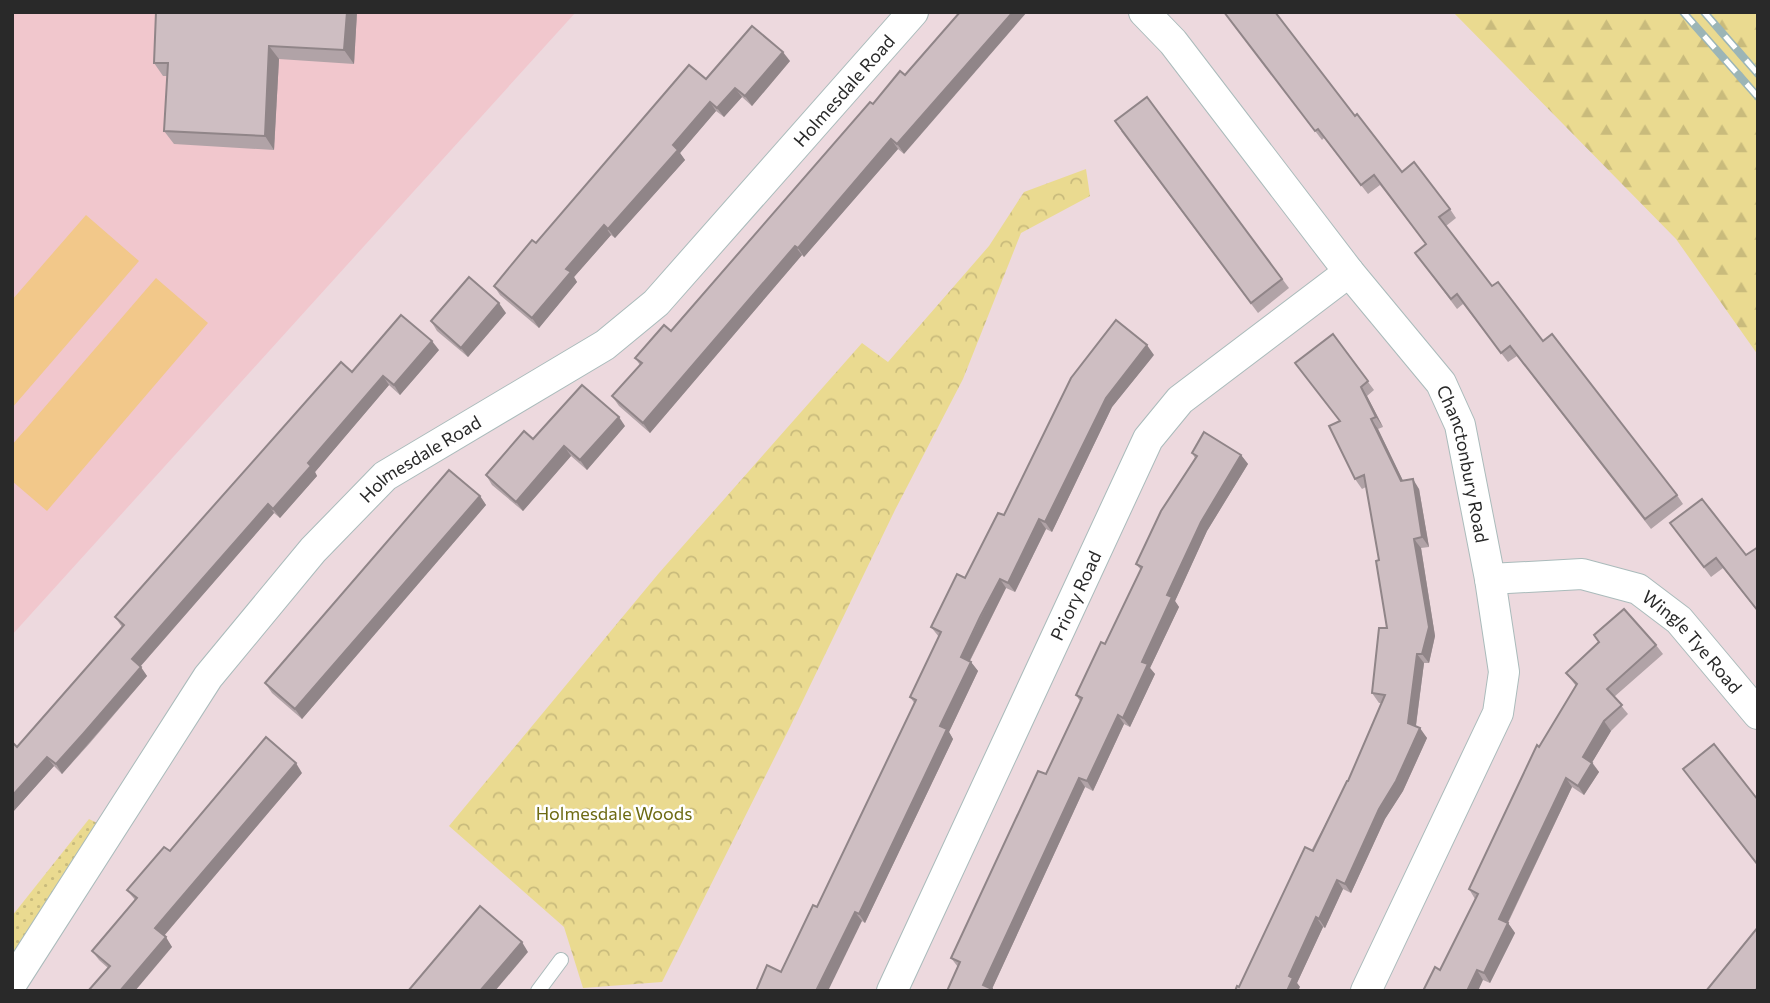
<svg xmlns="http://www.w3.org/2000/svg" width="1770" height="1003" viewBox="0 0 1770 1003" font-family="Commissioner,sans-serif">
<defs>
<pattern id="grass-dots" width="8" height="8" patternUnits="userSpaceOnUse" patternTransform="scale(1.75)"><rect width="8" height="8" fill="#eada90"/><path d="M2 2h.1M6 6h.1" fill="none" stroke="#c9bb7c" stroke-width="1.8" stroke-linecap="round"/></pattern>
<pattern id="forest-firs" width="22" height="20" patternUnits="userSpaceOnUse" patternTransform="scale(1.75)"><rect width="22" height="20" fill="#eada90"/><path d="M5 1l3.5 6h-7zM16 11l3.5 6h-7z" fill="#c9bb7c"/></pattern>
<pattern id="park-crowns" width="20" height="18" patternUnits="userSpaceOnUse" patternTransform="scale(1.75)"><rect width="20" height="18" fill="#eada90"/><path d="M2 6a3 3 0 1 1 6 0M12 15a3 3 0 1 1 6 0" fill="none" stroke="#c9bb7c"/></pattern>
</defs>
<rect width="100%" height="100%" fill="#edd9de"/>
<polygon fill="#f1c7cd" points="12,12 576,12 12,635"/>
<polygon fill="url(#grass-dots)" points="89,819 97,823 12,959 12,916"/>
<polygon fill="url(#forest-firs)" points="1453,12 1758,12 1758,355 1676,239"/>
<polygon fill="url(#park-crowns)" points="1086,169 1090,196 1021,233 963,379 895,510 790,727 662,982 583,988 564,927 449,826 659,573 862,343 888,362 989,246 1024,192"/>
<g fill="#f2c88a">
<polygon points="86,215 139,261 12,408 12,300"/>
<polygon points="156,278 208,323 47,511 12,481 12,445"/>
</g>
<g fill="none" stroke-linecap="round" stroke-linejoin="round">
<g stroke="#abb" stroke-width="16">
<polyline id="service" points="538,991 561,960"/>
</g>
<g stroke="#abb" stroke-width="32">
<g id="minor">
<path id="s1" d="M1144,12L1173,42L1349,272L1441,383L1460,425L1490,579L1504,672L1498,713L1366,991"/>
<path id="s2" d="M1490,579L1582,574L1638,589L1679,620L1758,714"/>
<path id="s3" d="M12,983L208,677L313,550L385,476L605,345L656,303L913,12"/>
<path id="s4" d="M892,991L1148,439L1180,400L1349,272"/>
</g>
</g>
<use href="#service" stroke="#fff" stroke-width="14"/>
<use href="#minor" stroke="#fff" stroke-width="30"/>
<g stroke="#9cb5b6" stroke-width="8">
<g id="rail">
<polyline points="1683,12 1758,97"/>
<polyline points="1704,12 1758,74"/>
</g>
</g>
<use href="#rail" stroke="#fff" stroke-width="5" stroke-dasharray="16" stroke-linecap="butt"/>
</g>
<g fill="#b1a3a7">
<polygon points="357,12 354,64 279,59 274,150 174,144 164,131 167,76 163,76 154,63"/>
<polygon points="1224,12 1355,116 1402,172 1450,209 1456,218 1446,226 1492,286 1543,341 1677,495 1683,504 1651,529 1517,356 1508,362 1463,304 1457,309 1422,262 1426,244 1380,185 1368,194 1324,138 1322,140"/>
<polygon points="790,61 752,106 742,97 724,117 716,111 680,153 685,160 615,238 611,235 574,277 577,282 539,328 500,295 494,286 536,243 706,79"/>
<polygon points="1147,97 1289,288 1258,313 1121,131"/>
<polygon points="870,102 904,154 898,149 804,257 802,255 650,433 619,406 612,396 640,365 635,358 671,331"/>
<polygon points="506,313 468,357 437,331 431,321"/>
<polygon points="1333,334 1374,390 1367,396 1383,427 1378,429 1403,481 1419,489 1429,547 1421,548 1435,636 1429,663 1424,663 1416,726 1427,738 1403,791 1385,819 1351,893 1343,889 1325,928 1323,927 1297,983 1300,987 1239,987 1348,781 1382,703 1379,703 1372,693 1387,628 1379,560 1366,487 1362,489 1355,479 1340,421 1295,363"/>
<polygon points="439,350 400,395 389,385 315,472 317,476 280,518 274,513 140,667 147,676 90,743 62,774 54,766 12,813 12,742 17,747 122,627 115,617 352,372"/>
<polygon points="1154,355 1112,407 1052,532 1046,529 1015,592 1006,588 970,661 978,671 949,732 953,739 865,923 862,921 781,972 817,907 915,704 910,697 939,637 931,627 965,578 1004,515"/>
<polygon points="625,426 587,470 571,456 523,511 492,485 486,475 533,439"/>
<polygon points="1192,453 1241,455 1248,464 1207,531 1175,601 1179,607 1150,668 1155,674 1130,727 1124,724 1093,791 1085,787 992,989 994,991 947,991 958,967 951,958 1046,774 1080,701 1076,695 1105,644 1141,570 1136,564 1195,458"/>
<polygon points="480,496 486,505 302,719 272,693 265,683"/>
<polygon points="1670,523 1746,555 1758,547 1758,612 1723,568 1711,577"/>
<polygon points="1594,635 1656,645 1663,654 1614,697 1628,714 1611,731 1592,762 1599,772 1584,795 1572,787 1508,923 1515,933 1490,983 1483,980 1440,970 1475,899 1469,889 1539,747 1576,686 1566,673 1599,642"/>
<polygon points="302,773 164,936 172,947 108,968 99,960 92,951 135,900 127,890 170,851"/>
</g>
<g fill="#908588">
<polygon points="347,12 357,12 354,64 344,50"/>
<polygon points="1013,12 1027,12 904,154 897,144"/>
<polygon points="269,46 279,59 274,150 265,136"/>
<polygon points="783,52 790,61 752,106 745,96"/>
<polygon points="735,88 742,97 724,117 717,108"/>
<polygon points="710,102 716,111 680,153 685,160 615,238 608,229 673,145"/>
<polygon points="891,139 898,149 804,257 798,248"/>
<polygon points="604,225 611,235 574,277 577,282 539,328 532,318 566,269"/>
<polygon points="795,246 802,255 650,433 643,423"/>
<polygon points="499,303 506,313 468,357 461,348"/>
<polygon points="432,341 439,350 400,395 394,385"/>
<polygon points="1147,345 1154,355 1112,407 1052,532 1045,522 1106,398"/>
<polygon points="383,376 389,385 315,472 317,476 280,518 273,509 308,463"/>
<polygon points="1361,387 1367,396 1383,427 1376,417"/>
<polygon points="619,417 625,426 587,470 580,460"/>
<polygon points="1371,419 1378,429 1408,491 1401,481"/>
<polygon points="564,446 571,456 523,511 516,502"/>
<polygon points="1241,455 1248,464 1207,531 1175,601 1179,607 1150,668 1155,674 1130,727 1123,718 1167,595 1201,522"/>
<polygon points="1413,479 1419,489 1429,547 1422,537"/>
<polygon points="480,496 486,505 302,719 295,709"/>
<polygon points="268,504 274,513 138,669 132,659"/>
<polygon points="1039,519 1046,529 1015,592 1008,583"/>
<polygon points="1414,539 1421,548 1435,636 1429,663 1422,654"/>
<polygon points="1000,579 1006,588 967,666 961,657"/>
<polygon points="1417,654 1424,663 1415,732 1408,723"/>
<polygon points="971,662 978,671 949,732 953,739 865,923 859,914 940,726"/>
<polygon points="141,667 147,676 62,774 56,764"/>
<polygon points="1118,715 1124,724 1093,791 1087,781"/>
<polygon points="1604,721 1611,731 1590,766 1583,757"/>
<polygon points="1420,728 1427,738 1403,791 1385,819 1351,893 1345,884 1379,809"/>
<polygon points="47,757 54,766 12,813 12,796"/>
<polygon points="296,763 302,773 162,938 155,928"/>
<polygon points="1592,763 1599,772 1584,795 1578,786"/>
<polygon points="1079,778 1085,787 991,991 983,985"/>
<polygon points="1566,778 1572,787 1505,928 1499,919"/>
<polygon points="1337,880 1343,889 1325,928 1319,919"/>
<polygon points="855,912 862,921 828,991 816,991"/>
<polygon points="1316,917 1323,927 1297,983 1300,987 1298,991 1287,991 1289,976"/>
<polygon points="1508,923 1515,933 1490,983 1484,973"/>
<polygon points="166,937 172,947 135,991 120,991"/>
<polygon points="522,942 528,952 495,991 480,991"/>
<polygon points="1477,970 1483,980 1478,991 1467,991"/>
</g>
<g fill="#cebec2" stroke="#908588" stroke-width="2">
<polygon points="156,12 347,12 344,50 269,46 265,136 164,131 168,63 154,63"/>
<polygon points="960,12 1013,12 897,144 891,139 798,248 795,246 643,423 612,396 642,363 635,358 664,325 671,331 870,102 873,104 900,71 905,75"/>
<polygon points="1224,12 1275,12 1355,116 1357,114 1402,172 1414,162 1450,209 1439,217 1492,286 1498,282 1543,341 1552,334 1677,495 1645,519 1510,346 1501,353 1457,294 1451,299 1415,253 1426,244 1374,175 1361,185 1318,129 1315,131"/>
<polygon points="752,26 783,52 745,96 735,88 717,108 710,102 673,145 678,150 608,229 604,225 566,269 571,272 532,318 494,286 532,240 536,243 689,65 706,79"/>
<polygon points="1147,97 1282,279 1251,303 1115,121"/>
<polygon points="469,277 499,303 461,348 431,321"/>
<polygon points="401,315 432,341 394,385 383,376 308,463 311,466 273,509 268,504 132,659 141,667 83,734 56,764 47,757 12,796 12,742 17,747 124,625 115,617 341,362 352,372"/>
<polygon points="1116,320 1147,345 1106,398 1045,522 1039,519 1008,583 1000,579 980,617 961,657 971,662 940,726 947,729 859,914 855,912 816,991 756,991 767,965 781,972 813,905 817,907 916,700 910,697 941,632 931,627 957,574 965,578 998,513 1004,515 1071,378"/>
<polygon points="1333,334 1368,381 1361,387 1376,417 1371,419 1401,481 1413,479 1422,537 1414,539 1429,627 1422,654 1417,654 1408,723 1420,728 1396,781 1379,809 1345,884 1337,880 1319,919 1316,917 1289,976 1293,978 1287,991 1235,991 1237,986 1239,987 1305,847 1313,851 1347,781 1348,781 1385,695 1372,693 1379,628 1387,628 1376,561 1379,560 1364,475 1355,479 1329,426 1340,421 1295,363"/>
<polygon points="582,385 619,417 580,460 564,446 516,502 486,475 524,431 533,439"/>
<polygon points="1204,432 1241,455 1201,522 1167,595 1172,597 1142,662 1148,664 1123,718 1118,715 1087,781 1079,778 983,985 992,989 992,991 947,991 960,962 951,958 1038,771 1046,774 1082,698 1076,695 1101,642 1105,644 1142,567 1136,564 1161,511 1197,456 1192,453"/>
<polygon points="449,470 480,496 295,709 265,683"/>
<polygon points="1702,499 1746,555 1758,547 1758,611 1716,558 1704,567 1670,523"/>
<polygon points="1624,609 1656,645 1607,689 1622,705 1604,721 1583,757 1592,763 1578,786 1566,778 1499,919 1508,923 1484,973 1477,970 1467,991 1423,991 1435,967 1440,970 1478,894 1469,889 1537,745 1539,747 1577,684 1566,673 1599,642 1594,635"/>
<polygon points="266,737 296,763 155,928 166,937 120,991 88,991 110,966 92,951 137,898 127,890 164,847 170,851"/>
<polygon points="1714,744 1758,800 1758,865 1683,769"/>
<polygon points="480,906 522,942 480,991 408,991"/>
<polygon points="1758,927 1758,987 1755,991 1706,991"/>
</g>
<g text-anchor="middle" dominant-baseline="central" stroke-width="5" stroke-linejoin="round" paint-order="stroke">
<g font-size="18" fill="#292929" stroke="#fff">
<text stroke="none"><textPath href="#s3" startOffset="1237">Holmesdale Road</textPath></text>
<text stroke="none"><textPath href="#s3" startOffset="670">Holmesdale Road</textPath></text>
<text stroke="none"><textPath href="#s1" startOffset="560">Chanctonbury Road</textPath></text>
<text stroke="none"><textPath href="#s4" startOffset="436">Priory Road</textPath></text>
<text stroke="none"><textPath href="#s2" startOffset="226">Wingle Tye Road</textPath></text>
</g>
<g font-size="18" fill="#6d6a12" stroke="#fff">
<text x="614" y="813">Holmesdale Woods</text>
</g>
</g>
<rect width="1770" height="1003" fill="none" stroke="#292929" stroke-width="28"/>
</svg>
